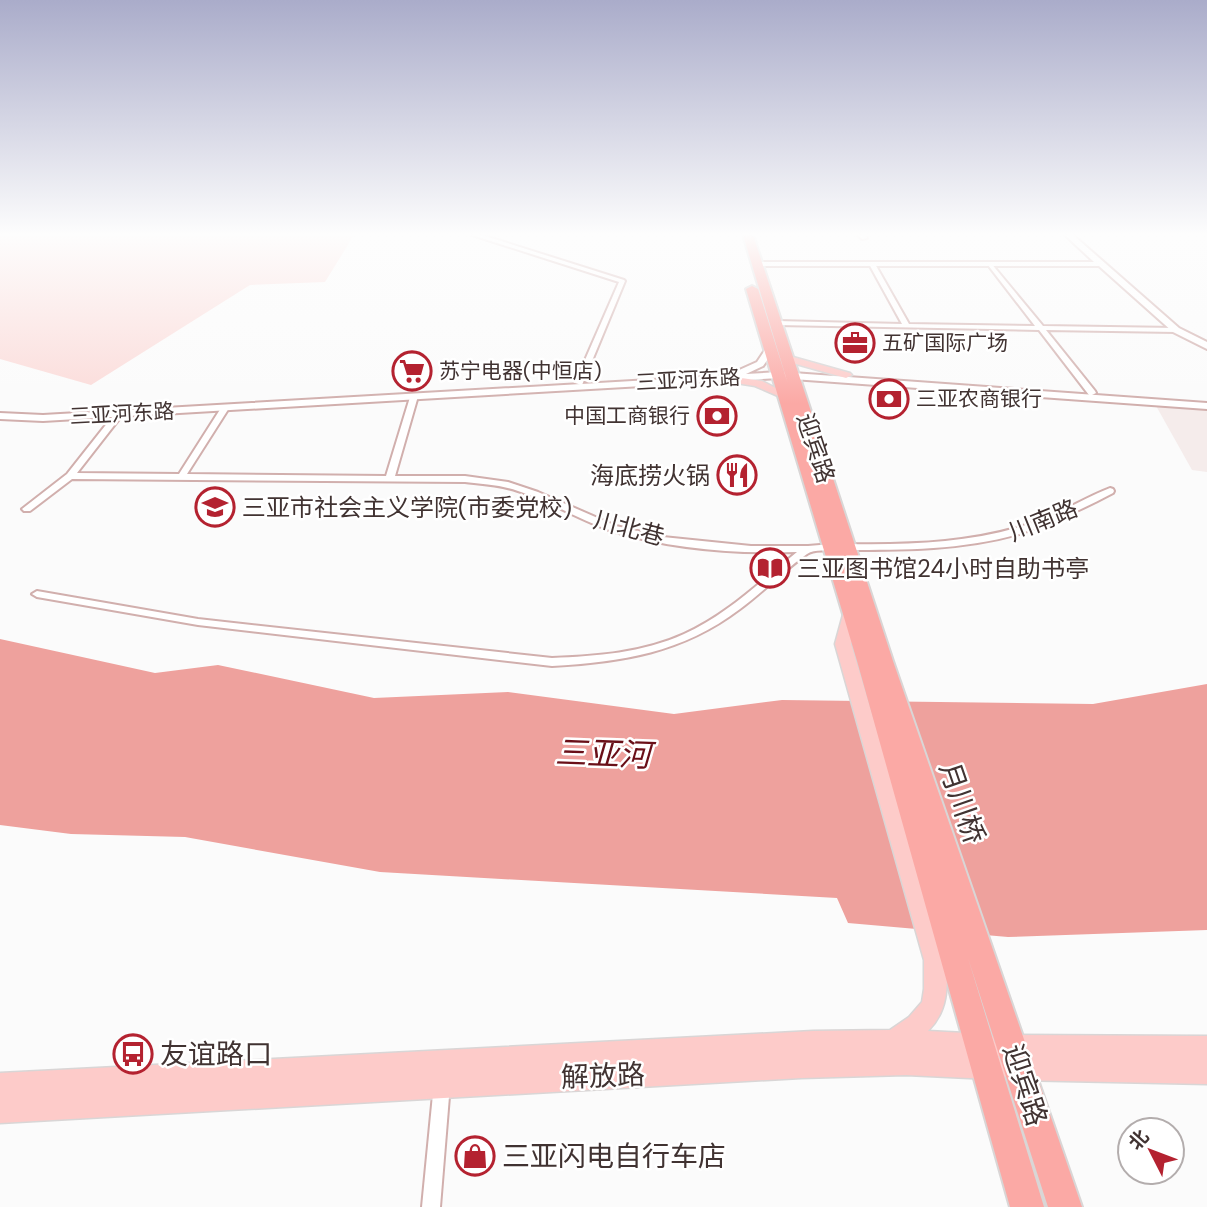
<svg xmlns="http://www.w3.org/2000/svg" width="1207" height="1207" viewBox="0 0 1207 1207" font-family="'DM Sans','Noto Sans SC',sans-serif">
<rect width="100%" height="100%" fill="#fbfbfb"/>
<polygon fill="#f5eceb" points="1155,404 1207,408 1207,472 1192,470"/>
<polygon fill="#fbdbd9" points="0,235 354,235 325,282 250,285 91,385 0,359"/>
<polygon fill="#eea19d" points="0,639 155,673 218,665 374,698 508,692 674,714 782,700 1093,704 1207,684 1207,930 1008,937 848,923 837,898 380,872 185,837 71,834 0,825"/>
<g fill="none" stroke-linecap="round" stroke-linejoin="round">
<g stroke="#d1afad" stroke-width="4">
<g id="street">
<polygon points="472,235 482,235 624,280 625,281 582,385 575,383 619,282"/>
<polygon points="858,235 865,235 867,238 862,239"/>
<polygon points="872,262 875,264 909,324 1035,326 988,265 987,264 990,262 1043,326 1176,328 1179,330 1176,332 1046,330 1095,391 1096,393 1092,395 1089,395 1039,330 777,325 774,323 777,321 902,324 869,264"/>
<path d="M411,394H417L418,396L395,476H465L508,482L538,492L616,526L663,537L751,546H808L832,544L837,547C828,553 815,548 807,554C783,571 763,592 740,609C682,653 622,662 552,666L198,625L37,597L32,594L37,591L198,619L552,658C597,656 642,653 684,634C727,615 761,581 797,552C735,554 671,549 612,531C579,520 550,501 518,491C501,485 483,484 465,482L72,479L30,511H24L22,509L67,474L116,412H119L123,414L77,473L179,474L221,408L225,406L229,408L187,474L386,476Z"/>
<path d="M1110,488L1113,489L1114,491L1113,493C1083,509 1052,523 1019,534C963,550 905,550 847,550L842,547L847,544C913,545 978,543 1041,520C1065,511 1086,497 1110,488Z"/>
<polygon points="442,1076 448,1078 450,1084 440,1207 422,1207 434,1084 436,1078"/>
</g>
</g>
<g stroke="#d1afad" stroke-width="4">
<g id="secondary">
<polygon points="1065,235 1073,235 1179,328 1207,342 1207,349 1173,332 1099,266 757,266 753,264 757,262 1094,262"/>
<polygon points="770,346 775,349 763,366 746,374 779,372 1207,403 1207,409 779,378 43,421 0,419 0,413 43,415 736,375 737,371 757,362 767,347"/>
</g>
</g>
<g stroke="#d9d6d6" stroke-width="3">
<g id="primary">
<polygon points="786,355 850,373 852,375 846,378 782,360 781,358"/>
<polygon points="721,375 762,381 791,396 785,399 755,386 717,380 717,376"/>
<path d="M852,606L860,611L851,644L946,960C948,987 948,1011 928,1031L984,1034L993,1037L995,1043L997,1038L1006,1035L1207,1036V1084L1013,1080L1004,1076L1001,1069L999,1075L990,1079L906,1075L801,1078L0,1123V1073L813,1031L890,1030L909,1017L922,1002L924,989V960L835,644L844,611ZM995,1050L997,1056L1004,1058L1002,1064L999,1057L993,1055Z"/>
</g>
</g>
<g stroke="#d9d6d6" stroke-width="4">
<polygon id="highway" points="743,235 753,235 893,661 1082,1207 1048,1207 968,958 1044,1207 1010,1207 857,661 746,289 752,286 758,289 788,384"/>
</g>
<use href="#street" fill="#fff" fill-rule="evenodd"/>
<use href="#secondary" fill="#fff" fill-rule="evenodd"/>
<use href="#primary" fill="#fdcbc9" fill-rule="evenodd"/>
<use href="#highway" fill="#fba9a5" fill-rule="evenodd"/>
</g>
<linearGradient id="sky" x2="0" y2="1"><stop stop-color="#aaacca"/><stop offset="0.58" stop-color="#fdfdfd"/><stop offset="1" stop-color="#fdfdfd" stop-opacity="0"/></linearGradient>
<rect width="1207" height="404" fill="url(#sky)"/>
<defs>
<g id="office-ring" transform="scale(2.0125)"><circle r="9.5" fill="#fff" stroke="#b42230" stroke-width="1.5"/><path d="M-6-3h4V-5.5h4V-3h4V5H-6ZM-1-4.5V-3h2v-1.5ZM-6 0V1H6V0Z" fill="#b42230"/></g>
<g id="supermarket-ring" transform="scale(2.0125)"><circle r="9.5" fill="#fff" stroke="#b42230" stroke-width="1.5"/><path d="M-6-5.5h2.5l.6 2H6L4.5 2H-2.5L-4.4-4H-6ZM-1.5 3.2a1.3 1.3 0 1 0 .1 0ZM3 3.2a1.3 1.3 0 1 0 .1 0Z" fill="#b42230"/></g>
<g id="bank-ring" transform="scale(2.0125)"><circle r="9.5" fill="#fff" stroke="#b42230" stroke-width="1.5"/><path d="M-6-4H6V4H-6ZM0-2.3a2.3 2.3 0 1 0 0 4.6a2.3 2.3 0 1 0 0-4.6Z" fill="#b42230"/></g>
<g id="restaurant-ring" transform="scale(2.0125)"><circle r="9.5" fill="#fff" stroke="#b42230" stroke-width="1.5"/><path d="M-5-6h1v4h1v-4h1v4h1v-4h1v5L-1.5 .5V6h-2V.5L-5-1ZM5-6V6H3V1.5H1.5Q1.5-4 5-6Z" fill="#b42230"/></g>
<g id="university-ring" transform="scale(2.0125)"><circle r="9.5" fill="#fff" stroke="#b42230" stroke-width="1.5"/><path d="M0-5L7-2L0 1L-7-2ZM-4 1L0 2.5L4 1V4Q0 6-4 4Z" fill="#b42230"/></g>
<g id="library-ring" transform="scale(2.0125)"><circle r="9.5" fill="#fff" stroke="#b42230" stroke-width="1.5"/><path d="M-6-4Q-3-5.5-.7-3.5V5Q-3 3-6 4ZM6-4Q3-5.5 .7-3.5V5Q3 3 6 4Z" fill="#b42230"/></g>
<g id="bus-ring" transform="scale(2.0125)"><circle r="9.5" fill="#fff" stroke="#b42230" stroke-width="1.5"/><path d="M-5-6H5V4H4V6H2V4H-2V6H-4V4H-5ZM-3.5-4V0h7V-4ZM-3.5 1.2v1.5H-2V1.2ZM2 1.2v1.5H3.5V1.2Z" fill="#b42230"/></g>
<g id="shop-ring" transform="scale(2.0125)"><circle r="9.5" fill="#fff" stroke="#b42230" stroke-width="1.5"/><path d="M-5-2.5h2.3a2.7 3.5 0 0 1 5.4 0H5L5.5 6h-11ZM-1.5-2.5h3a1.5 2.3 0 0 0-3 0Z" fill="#b42230"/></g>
</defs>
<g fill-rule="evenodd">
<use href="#office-ring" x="855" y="343"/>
<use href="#supermarket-ring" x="412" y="371"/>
<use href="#bank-ring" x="889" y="399"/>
<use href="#bank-ring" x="717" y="416"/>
<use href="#restaurant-ring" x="737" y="475"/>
<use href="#university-ring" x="215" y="507"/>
<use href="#library-ring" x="770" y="568"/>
<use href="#bus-ring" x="133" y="1054"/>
<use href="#shop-ring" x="475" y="1156"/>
</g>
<g text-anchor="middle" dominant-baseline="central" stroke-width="5" stroke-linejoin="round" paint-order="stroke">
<g font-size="21" fill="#413332" stroke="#fff" text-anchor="start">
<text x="882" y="343">五矿国际广场</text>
<text x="439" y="371">苏宁电器(中恒店)</text>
<text x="916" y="399">三亚农商银行</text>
<text x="690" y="416" text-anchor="end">中国工商银行</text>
</g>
<g font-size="21" fill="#413332" stroke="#fff">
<text transform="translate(688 380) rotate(-3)">三亚河东路</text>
<text transform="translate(122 414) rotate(-3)">三亚河东路</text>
</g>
<g font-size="24" fill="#413332" stroke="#fff">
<text transform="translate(816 448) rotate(72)">迎宾路</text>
<text transform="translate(1043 520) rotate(-22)">川南路</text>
<text transform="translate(629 528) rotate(15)">川北巷</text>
</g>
<g font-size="24" fill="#413332" stroke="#fff" text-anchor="start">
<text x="710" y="475" text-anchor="end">海底捞火锅</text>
<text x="242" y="507">三亚市社会主义学院(市委党校)</text>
<text x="797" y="568">三亚图书馆24小时自助书亭</text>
</g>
<g font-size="28" fill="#413332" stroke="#fff">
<text transform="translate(962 803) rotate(71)">月川桥</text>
<text transform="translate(603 1076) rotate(-2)">解放路</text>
<text transform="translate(1025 1085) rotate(72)">迎宾路</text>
</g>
<g font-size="28" fill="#413332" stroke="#fff" text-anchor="start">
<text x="160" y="1054">友谊路口</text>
<text x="502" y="1156">三亚闪电自行车店</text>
</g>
<g font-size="32" font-style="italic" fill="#6a0f18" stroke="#fff">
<text transform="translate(603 754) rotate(2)">三亚河</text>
</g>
</g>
<g transform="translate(1151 1151) rotate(312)"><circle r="33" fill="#ffffff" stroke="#b3adad" stroke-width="2"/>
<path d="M0-5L12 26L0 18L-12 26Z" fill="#b42230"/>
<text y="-10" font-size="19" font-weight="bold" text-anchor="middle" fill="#413332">北</text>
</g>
</svg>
